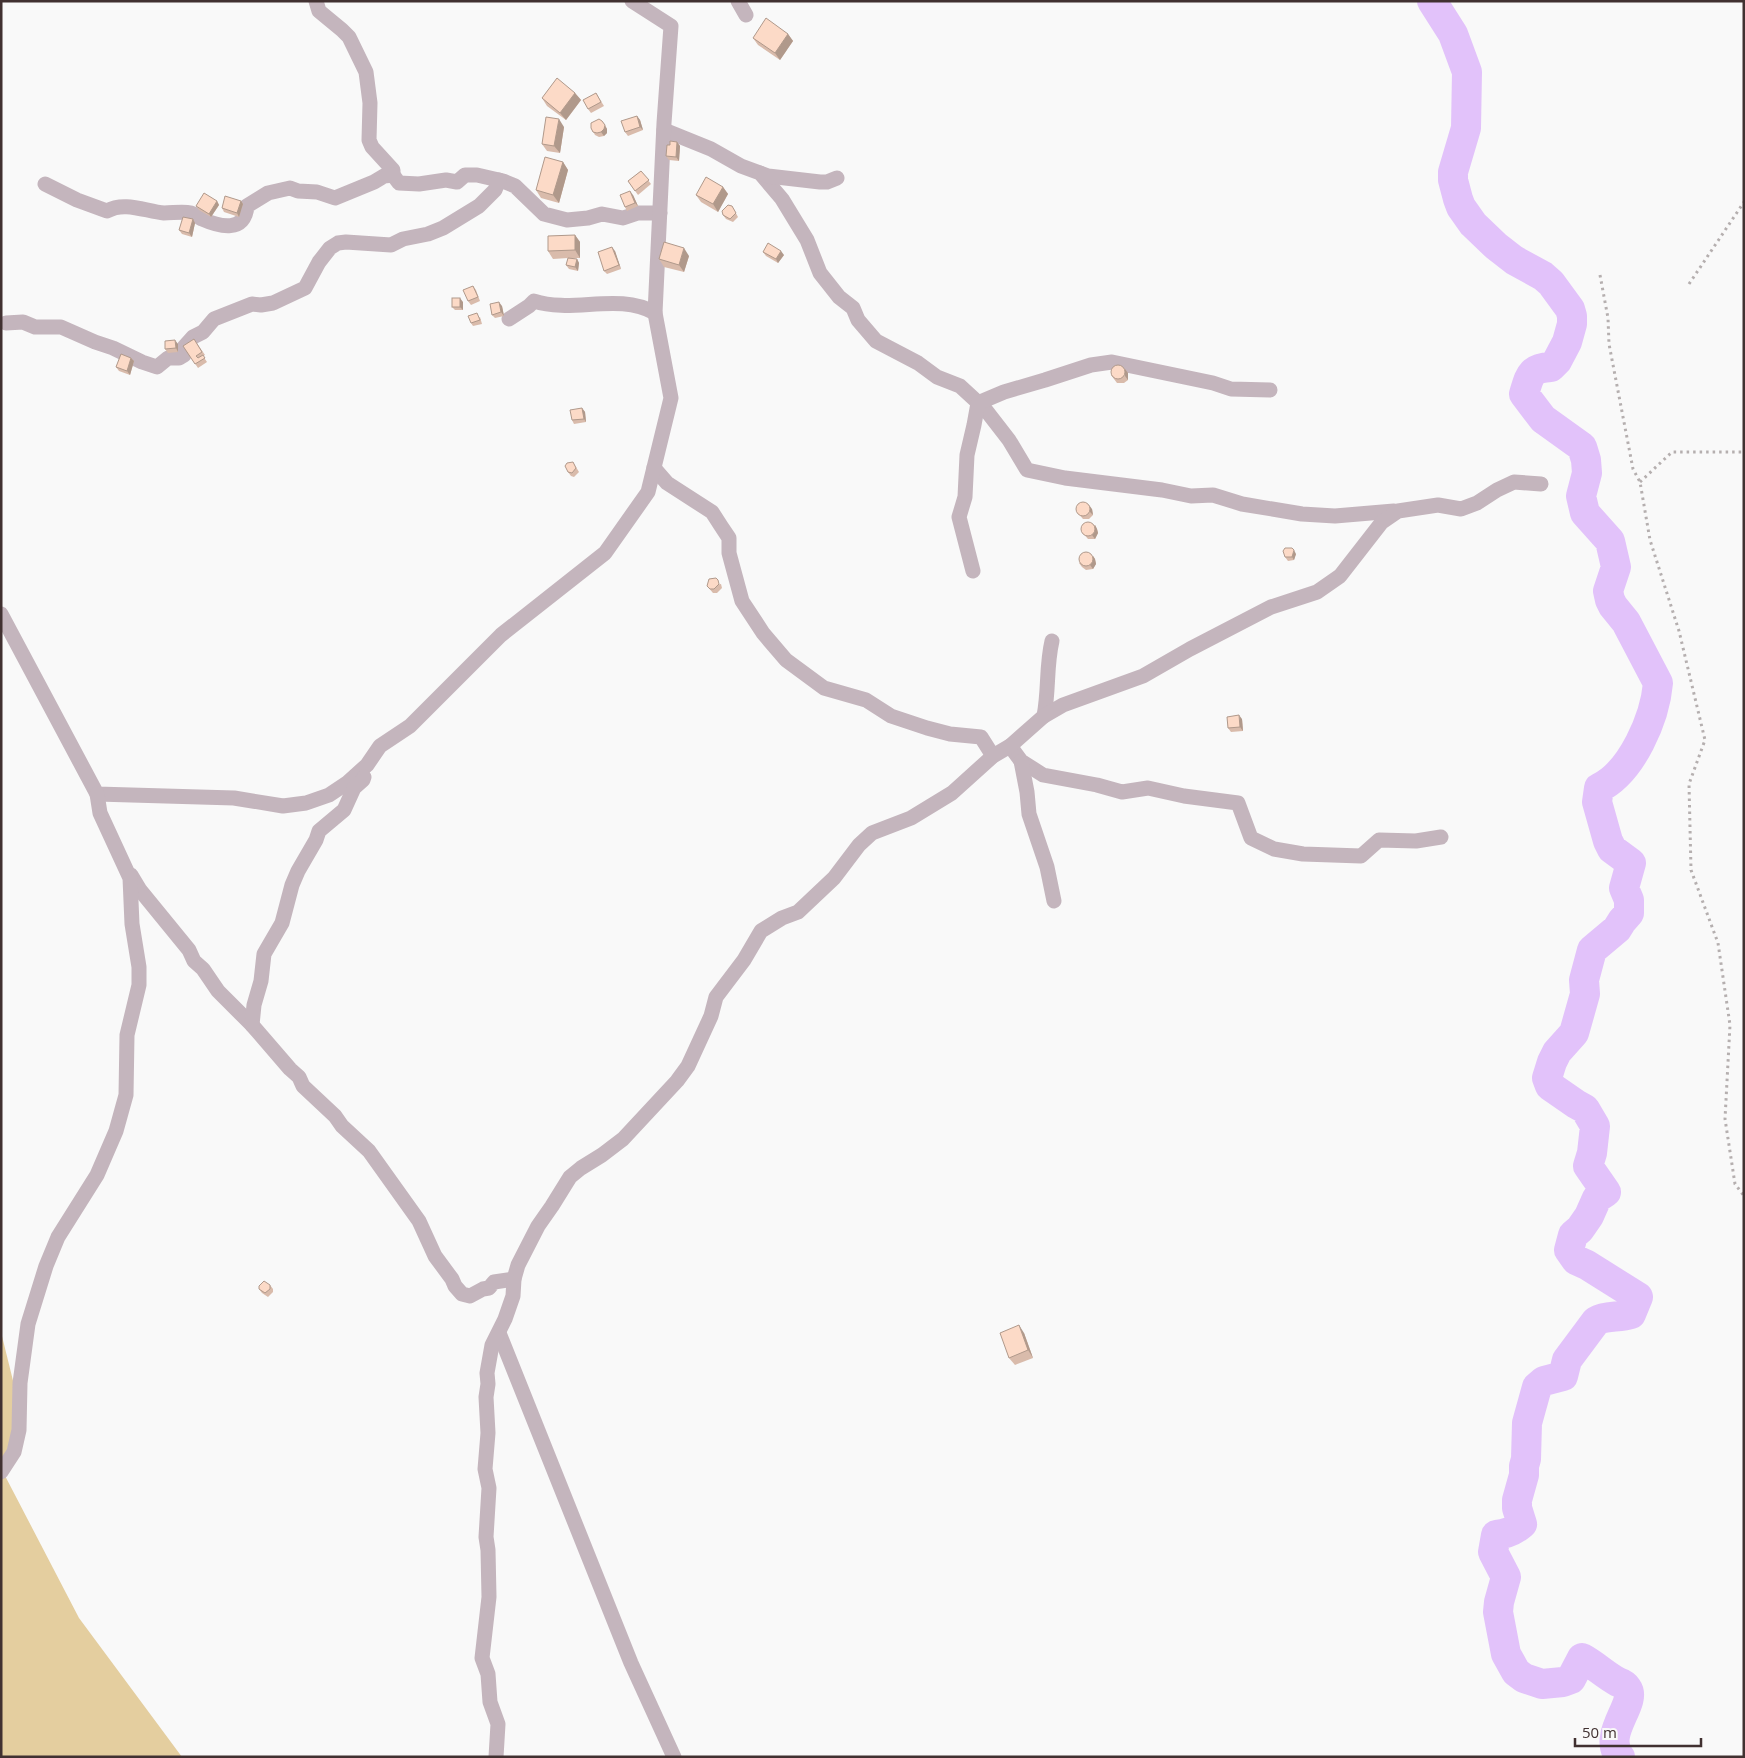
<svg xmlns="http://www.w3.org/2000/svg" width="1745" height="1758" viewBox="0 0 1745 1758" font-family="'Open Sans',sans-serif">
<rect width="100%" height="100%" fill="#f9f9f9"/>
<polygon fill="#e4ce9f" points="1,1332 19,1405 2,1470 79,1618 182,1757 1,1757"/>
<g fill="none" stroke-linecap="round" stroke-linejoin="round">
<path stroke="#e2c2fa" stroke-width="30" d="M1432,1L1453,34L1467,72L1466,128L1453,172V180L1458,199L1461,207L1473,224L1496,246L1514,260L1543,276L1551,283L1570,309L1572,316V324L1567,342L1557,361L1551,367C1530,368 1530,375 1524,394L1543,419L1582,447L1586,460L1587,473L1581,496L1585,513L1610,541L1616,567L1608,591L1610,600L1613,606L1626,622L1658,683C1655,718 1632,772 1599,788L1597,802L1608,841L1612,849L1631,863L1624,888L1629,900V913L1622,921L1617,929L1592,950L1584,980L1585,994L1574,1033L1557,1052L1552,1062L1547,1078L1550,1086L1576,1104L1585,1109L1595,1126L1592,1153L1588,1166L1606,1192L1597,1198L1589,1216L1580,1229L1573,1235L1569,1250L1576,1260L1587,1265L1638,1297L1631,1314C1619,1318 1606,1315 1596,1321L1567,1360L1563,1376L1544,1381L1537,1387L1527,1423L1526,1459L1524,1466V1475L1517,1500V1508L1522,1524C1514,1531 1507,1534 1496,1535L1493,1552L1506,1577L1499,1602L1498,1612L1506,1654L1516,1672L1524,1678L1542,1684L1563,1682L1571,1679L1582,1658C1595,1665 1605,1675 1618,1682C1621,1683 1625,1685 1627,1688C1638,1703 1601,1734 1620,1757"/>
<g stroke="#b5afaf" stroke-width="3" stroke-dasharray="2.5 4" stroke-linecap="butt">
<polyline points="1600,275 1608,318 1609,344 1633,469 1640,482 1650,540 1679,631 1705,740 1689,784 1691,870 1718,943 1730,1025 1725,1119 1735,1184 1744,1196"/>
<polyline points="1689,284 1744,202"/>
<polyline points="1640,482 1672,452 1744,452"/>
</g>
<g stroke="#c4b5bd" stroke-width="15">
<polyline points="316,1 319,11 342,30 349,37 366,72 370,103 369,140 372,147 393,170 393,175"/>
<polyline points="738,1 746,15"/>
<polyline points="664,130 711,149 741,166 760,173 782,199 807,240 820,273 839,297 853,308 858,320 876,341 918,363 937,377 960,386 985,409 1009,440 1027,470 1065,478 1162,490 1191,496 1213,495 1242,504 1302,514 1335,516 1394,511"/>
<polyline points="760,173 768,176 820,182 827,182 837,178"/>
<path d="M45,184L77,200L107,211C124,201 145,211 164,213C173,213 183,211 191,213C195,214 198,217 202,219C220,227 245,233 247,206L268,193L290,188L298,191L317,192L335,198L374,182L384,176L393,175L399,183L419,184L446,180L457,182L465,175H477L503,181L515,186L544,214L567,220L588,218L602,214L623,218L638,213H660"/>
<path d="M509,319L529,306L534,301C573,314 618,292 655,313"/>
<polyline points="6,323 23,322 35,327 61,327 95,342 113,348 142,362 157,367 168,358 179,358 184,355 184,347 193,337 203,332 214,319 252,304 261,305 273,303 305,288 319,262 330,248 338,243 346,242 391,245 403,239 428,234 443,228 479,206 495,190 499,180"/>
<polyline points="654,468 667,483 712,512 721,526 729,538 729,553 742,601 763,633 786,660 824,688 866,700 891,716 927,728 950,734 981,737 993,756"/>
<polyline points="973,571 959,517 965,497 967,455 974,425 978,403 1004,392 1045,380 1091,365 1112,362 1213,383 1231,389 1270,390"/>
<polyline points="1,614 97,794 234,798 283,806 306,803 329,795 347,783 367,765 380,746 410,726 501,635 605,553 648,492 671,398 655,313 664,123 671,26 632,1"/>
<path d="M1044,716C1049,691 1046,666 1052,641"/>
<polyline points="1010,746 1021,761 1043,775 1097,785 1122,792 1148,788 1184,796 1238,803 1251,838 1274,849 1303,854 1361,856 1379,840 1416,841 1441,837"/>
<polyline points="1021,761 1027,792 1029,814 1047,867 1054,901"/>
<polyline points="131,875 140,890 189,950 194,961 203,969 218,991 252,1025 290,1069 299,1077 303,1086 335,1116 342,1126 369,1151 419,1221 435,1256 452,1279 455,1286 462,1294 470,1296 483,1289 489,1288 494,1282 514,1279"/>
<polyline points="252,1025 254,1005 261,981 264,954 282,923 292,885 298,871 316,840 319,831 344,810 354,788 363,780 364,777"/>
<polyline points="499,1333 631,1663 674,1757"/>
<polyline points="1,1472 14,1452 19,1430 20,1383 28,1324 46,1266 58,1237 97,1175 116,1131 126,1095 127,1035 139,985 139,967 132,924 130,878 100,813 97,794"/>
<polyline points="496,1757 498,1724 490,1702 488,1674 482,1658 489,1597 488,1550 486,1537 489,1488 485,1469 488,1433 486,1397 488,1384 487,1373 492,1345 505,1319 513,1296 514,1279 518,1265 538,1226 552,1206 570,1177 581,1168 602,1155 623,1139 677,1081 688,1066 711,1016 716,997 744,960 761,931 782,918 798,912 834,878 859,845 872,833 911,818 952,793 993,756 1010,746 1044,716 1063,705 1143,676 1190,649 1271,607 1317,592 1340,576 1382,522 1398,511 1438,505 1461,509 1477,503 1497,490 1514,482 1541,484"/>
</g>
</g>
<g fill="#d9bbab">
<polygon points="788,34 793,41 780,60 758,45 753,38"/>
<polygon points="575,93 581,100 566,120 547,106 542,98"/>
<polygon points="596,93 604,106 591,113 588,109"/>
<polygon points="637,116 640,120 643,130 628,136 625,132"/>
<polygon points="605,125 607,129 607,133 604,136 599,137 595,135 591,128"/>
<polygon points="564,127 560,153 547,151 542,144"/>
<polygon points="677,142 680,146 679,161 669,160 666,156 670,145"/>
<polygon points="563,162 568,170 559,203 541,198 536,190"/>
<polygon points="641,171 651,184 638,195 628,181"/>
<polygon points="723,187 728,194 718,212 701,202 696,195"/>
<polygon points="633,195 638,206 627,211 625,207"/>
<polygon points="217,201 219,205 211,217 199,210 196,206"/>
<polygon points="241,201 243,204 239,217 224,212 222,208"/>
<polygon points="732,206 738,217 733,222 726,219 723,215"/>
<polygon points="193,219 195,223 192,237 182,234 179,230"/>
<polygon points="575,235 580,242 580,258 570,258 577,259 579,263 578,271 569,269 566,265 568,258 553,259 548,251"/>
<polygon points="615,251 621,269 607,274 604,271"/>
<polygon points="763,252 784,255 778,263 766,256"/>
<polygon points="689,256 684,272 664,267 659,259"/>
<polygon points="473,286 476,290 480,301 471,305 468,301"/>
<polygon points="463,302 463,310 455,310 452,307"/>
<polygon points="502,306 504,316 495,318 492,315"/>
<polygon points="480,317 482,324 473,326 471,323"/>
<polygon points="194,339 205,355 203,356 207,362 198,368 183,346"/>
<polygon points="178,344 178,352 168,353 165,349"/>
<polygon points="131,358 134,361 130,375 119,371 116,367"/>
<polygon points="1125,369 1128,373 1128,380 1124,383 1117,383 1111,375"/>
<polygon points="582,408 585,412 586,422 574,424 572,420"/>
<polygon points="573,462 579,472 574,477 571,476 568,472"/>
<polygon points="1092,509 1093,515 1089,519 1083,519 1077,512"/>
<polygon points="1095,525 1097,529 1098,533 1095,539 1088,539 1082,532"/>
<polygon points="1296,554 1294,560 1288,561 1285,557"/>
<polygon points="1093,556 1095,559 1096,564 1093,569 1086,570 1082,567 1079,563"/>
<polygon points="721,584 722,588 717,593 713,593 707,586"/>
<polygon points="1242,719 1243,731 1231,732 1228,728"/>
<polygon points="270,1285 273,1289 273,1292 268,1297 262,1293 259,1289"/>
<polygon points="1024,1333 1033,1358 1015,1365 1009,1358"/>
</g>
<g fill="#b0998b">
<polygon points="788,34 793,41 780,60 775,53"/>
<polygon points="575,93 581,100 566,120 560,113"/>
<polygon points="637,116 640,120 643,130 640,127"/>
<polygon points="559,119 564,127 560,153 554,146"/>
<polygon points="602,121 607,129 607,133 604,136 601,132"/>
<polygon points="677,142 680,146 679,161 676,157"/>
<polygon points="563,162 568,170 559,203 553,195"/>
<polygon points="723,187 728,194 718,212 713,204"/>
<polygon points="630,191 633,195 638,206 635,203"/>
<polygon points="217,201 219,205 211,217 209,214"/>
<polygon points="241,201 243,204 239,217 237,213"/>
<polygon points="193,219 195,223 192,237 189,233"/>
<polygon points="575,235 580,242 580,258 575,250"/>
<polygon points="612,247 615,251 621,269 619,265"/>
<polygon points="684,248 689,256 684,272 679,265"/>
<polygon points="781,251 784,255 778,263 776,259"/>
<polygon points="577,259 579,263 578,271 575,267"/>
<polygon points="460,298 463,302 463,310 460,307"/>
<polygon points="499,302 502,306 504,316 501,312"/>
<polygon points="175,340 178,344 178,352 176,348"/>
<polygon points="131,358 134,361 130,375 127,371"/>
<polygon points="1125,369 1128,373 1128,380 1125,376"/>
<polygon points="582,408 585,412 586,422 584,419"/>
<polygon points="1089,505 1092,509 1093,515 1090,512"/>
<polygon points="1095,525 1097,529 1098,533 1095,539 1092,535"/>
<polygon points="1294,550 1296,554 1294,560 1292,557"/>
<polygon points="1093,556 1095,559 1096,564 1093,569 1090,565"/>
<polygon points="1239,715 1242,719 1243,731 1240,727"/>
<polygon points="1019,1325 1024,1333 1033,1358 1028,1350"/>
</g>
<g fill="#fcdac7" stroke="#b0998b">
<polygon points="766,18 788,34 775,53 753,38"/>
<polygon points="557,78 575,93 560,113 542,98"/>
<polygon points="596,93 601,102 588,109 583,100"/>
<polygon points="637,116 640,127 625,132 621,121"/>
<polygon points="546,117 559,119 554,146 542,144"/>
<polygon points="599,119 602,121 605,125 604,129 601,132 597,133 593,132 591,128 591,123"/>
<polygon points="670,141 677,142 676,157 666,156 667,145 670,145"/>
<polygon points="545,157 563,162 553,195 536,190"/>
<polygon points="641,171 649,180 635,191 628,181"/>
<polygon points="706,177 723,187 713,204 696,195"/>
<polygon points="630,191 635,203 625,207 620,195"/>
<polygon points="204,193 217,201 209,214 196,206"/>
<polygon points="225,196 241,201 237,213 222,208"/>
<polygon points="728,205 732,206 736,213 730,219 723,215 722,211"/>
<polygon points="183,217 193,219 189,233 179,230"/>
<polygon points="575,235 575,250 548,251 548,236"/>
<polygon points="664,242 684,248 679,265 659,259"/>
<polygon points="768,243 781,251 776,259 763,252"/>
<polygon points="612,247 619,265 604,271 598,252"/>
<polygon points="568,258 577,259 575,267 566,265"/>
<polygon points="473,286 478,297 468,301 463,290"/>
<rect x="452" y="298" width="8" height="9"/>
<polygon points="499,302 501,312 492,315 490,304"/>
<polygon points="477,313 480,320 471,323 468,316"/>
<polygon points="194,339 202,352 196,356 198,358 203,355 205,358 195,364 183,346"/>
<polygon points="175,340 176,348 165,349 165,341"/>
<polygon points="121,354 131,358 127,371 116,367"/>
<circle cx="1118" cy="372" r="7"/>
<polygon points="582,408 584,419 572,420 570,410"/>
<polygon points="573,462 576,468 572,473 568,472 565,466 567,463"/>
<circle cx="1083" cy="509" r="7"/>
<circle cx="1088" cy="529" r="7"/>
<polygon points="1285,548 1292,548 1294,550 1292,557 1285,557 1283,551"/>
<circle cx="1086" cy="559" r="7"/>
<polygon points="716,578 718,580 719,584 714,589 710,589 707,586 709,579"/>
<polygon points="1239,715 1240,727 1228,728 1227,717"/>
<polygon points="264,1281 270,1285 270,1289 265,1293 259,1289 259,1286"/>
<polygon points="1019,1325 1028,1350 1009,1358 1000,1333"/>
</g>
<rect width="1745" height="1758" fill="none" stroke="#413131" stroke-width="5"/>
<path d="M1575 1738v8h126v-8" fill="none" stroke="#413131" stroke-width="2.5"/>
<text x="1582" y="1738" font-size="15" fill="#413131" stroke="#f9f9f9" stroke-width="4" paint-order="stroke">50 m</text>
</svg>
